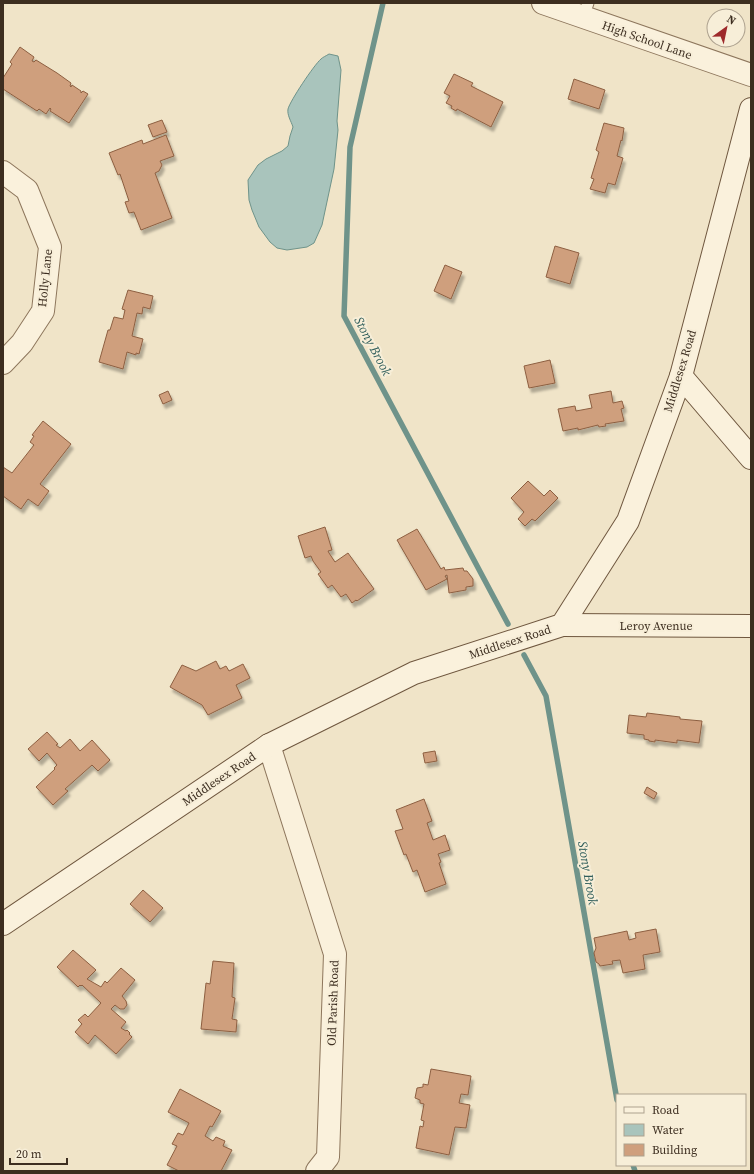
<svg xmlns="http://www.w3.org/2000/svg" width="754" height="1174" viewBox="0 0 754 1174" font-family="'Source Serif 4',serif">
<defs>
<filter id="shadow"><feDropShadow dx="2.5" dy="4.5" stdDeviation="1" flood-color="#0004"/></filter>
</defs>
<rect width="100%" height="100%" fill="#f0e4c8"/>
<path fill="#a9c4bc" stroke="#6f938a" d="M329,54L338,56L341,70L337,121L338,130L334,169L322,225L314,243L307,247L287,250L277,248L270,242L259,227L252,210L249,200L248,180L258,165L266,159L282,151L288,146L290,136L293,127C291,121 287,115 288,109C290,101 314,65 321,59C323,57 326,56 329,54Z"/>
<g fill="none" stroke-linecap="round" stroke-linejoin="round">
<g stroke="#6f938a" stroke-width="5.5">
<polyline points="383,3 350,147 344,316 508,624"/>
<polyline points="524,655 546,696 617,1100"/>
<polyline points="633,1165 635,1171"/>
</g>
</g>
<g fill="#cf9f7d" stroke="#8d5f41" filter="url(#shadow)">
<polygon points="20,47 34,57 32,61 34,62 36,60 57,73 71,83 70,86 71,87 72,85 81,91 81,93 83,91 88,94 69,123 50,111 51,109 50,108 46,114 39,109 37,111 3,89 3,78 12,64 10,62"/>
<polygon points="454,74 473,83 471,86 503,102 491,127 457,109 456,111 451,108 452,106 446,103 450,96 444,93"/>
<polygon points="574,79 605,90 599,109 568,99"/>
<polygon points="162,120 167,132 153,137 148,125"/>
<polygon points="604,123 624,128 622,141 621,140 617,156 623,158 615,185 608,183 605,193 590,189 594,179 591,178 599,152 596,150"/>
<polygon points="166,135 174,156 160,161 162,165 159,171 155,173 172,218 141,230 134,212 129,213 125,202 129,201 120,174 118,175 109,153 142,140 143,144"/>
<polygon points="555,246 579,253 570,284 546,277"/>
<polygon points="445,265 462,272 451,299 434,291"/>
<polygon points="128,290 153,296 150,309 143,307 142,314 137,313 132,336 143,339 139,354 136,353 136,355 127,352 123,369 99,362 108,330 110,330 114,317 123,319 125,310 122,309"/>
<polygon points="550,360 555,383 529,388 524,366"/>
<polygon points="168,391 172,400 163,404 159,395"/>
<polygon points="611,391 613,403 622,401 624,408 621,409 624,421 605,424 606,426 599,427 598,425 578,430 578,428 563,431 558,409 575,406 576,411 592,408 589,395"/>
<polygon points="43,421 71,444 40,484 49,491 38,506 28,499 21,509 3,496 3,467 12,473 34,445 30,442 34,436 32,435"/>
<polygon points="528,481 544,496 550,490 558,498 535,521 532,519 525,526 518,519 524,512 511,498"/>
<polygon points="325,527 332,550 328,551 329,553 335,562 348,553 374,589 357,601 356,600 352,603 346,594 341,597 332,585 328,588 318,574 321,572 313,561 311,556 305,558 298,536"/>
<polygon points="417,529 441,569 444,567 445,570 463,568 464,571 467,571 473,579 473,586 466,587 466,590 449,593 447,575 445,576 447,579 426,590 397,540"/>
<polygon points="216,661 220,669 226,666 229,671 243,664 250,678 236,685 242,698 208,715 202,705 170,687 182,665 196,671"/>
<polygon points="647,713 680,717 680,719 702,721 699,743 677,740 677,743 655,740 655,742 649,741 649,740 644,739 644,735 627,733 629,715 646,717"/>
<polygon points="47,732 58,744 56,745 60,748 70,739 80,751 92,740 110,760 98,771 92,765 65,789 68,791 53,805 36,787 55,769 54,768 57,765 47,753 39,761 28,749"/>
<polygon points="435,751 437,761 425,763 423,753"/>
<polygon points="647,787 657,793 654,799 644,793"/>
<polygon points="424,799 432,821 427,823 433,840 445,835 450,850 438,854 441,862 439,863 446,884 425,892 417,870 413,872 406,854 404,855 395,831 403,829 396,810"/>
<polygon points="143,890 163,908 150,922 130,904"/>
<polygon points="656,929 660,952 643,955 645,969 623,973 620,960 612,961 613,964 600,966 599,964 596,962 594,953 596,948 594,938 627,931 629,940 636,938 635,933"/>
<polygon points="73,950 96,970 87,979 101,987 105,981 107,983 121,968 135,980 122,996 126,1001 127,1005 124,1009 120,1009 115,1005 111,1009 126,1022 121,1028 126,1031 127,1030 130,1033 129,1034 132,1037 116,1054 95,1035 88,1044 75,1032 82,1024 78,1020 85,1014 88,1017 101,1003 82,985 81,986 80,985 78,987 57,967"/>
<polygon points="213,961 234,963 232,997 235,998 232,1019 237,1020 236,1032 201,1029 206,983 210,984"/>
<polygon points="431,1069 471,1076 468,1095 461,1094 459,1103 470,1105 466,1128 455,1127 449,1155 416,1148 420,1126 423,1127 424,1121 421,1120 424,1104 420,1103 420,1100 415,1098 417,1088 423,1087 423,1084 428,1085"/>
<polygon points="180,1089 221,1111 212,1127 210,1126 205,1136 213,1141 216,1137 225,1141 223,1146 232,1150 221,1171 179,1171 167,1165 177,1146 172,1144 178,1133 183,1135 189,1123 168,1112"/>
</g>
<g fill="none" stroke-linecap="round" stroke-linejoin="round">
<g stroke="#8d765c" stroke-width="13">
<polyline id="lane" points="583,18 588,3"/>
</g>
<g stroke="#8d765c" stroke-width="24">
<g id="street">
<polyline points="543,3 751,75"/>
<polyline points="3,172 27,190 50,247 43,311 22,343 3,363"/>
<polyline points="269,745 335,954 328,1157 317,1171"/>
</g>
</g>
<g stroke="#6f573f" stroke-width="24">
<g id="secondary">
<polyline points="681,376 751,458"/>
<polyline points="562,625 751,626"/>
<polyline points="3,924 269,745 414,673 562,625 628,521 681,376 751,109"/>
</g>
</g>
<use href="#lane" stroke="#faf1dc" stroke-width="11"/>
<use href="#street" stroke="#faf1dc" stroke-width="22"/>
<use href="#secondary" stroke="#faf1dc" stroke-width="22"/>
</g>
<g text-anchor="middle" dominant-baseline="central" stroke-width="4" stroke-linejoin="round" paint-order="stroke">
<g font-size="12" fill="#3d2e20" stroke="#f7eed8">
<text transform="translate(647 40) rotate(19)">High School Lane</text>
<text transform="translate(45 278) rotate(-84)">Holly Lane</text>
<text transform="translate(680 371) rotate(-73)">Middlesex Road</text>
<text x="656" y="626">Leroy Avenue</text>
<text transform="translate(510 642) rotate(-18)">Middlesex Road</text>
<text transform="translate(219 779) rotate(-34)">Middlesex Road</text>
<text transform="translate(333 1003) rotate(-88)">Old Parish Road</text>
</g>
<g font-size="13" font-style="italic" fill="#2f5d5a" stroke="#f7eed8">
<text transform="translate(373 346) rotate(62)">Stony Brook</text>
<text transform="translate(588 873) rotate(80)">Stony Brook</text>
</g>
</g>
<rect width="754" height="1174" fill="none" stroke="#3d2e20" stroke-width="8"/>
<rect x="616" y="1094" width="130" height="72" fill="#f7eed8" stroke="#ada18e"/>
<rect x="624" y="1107" width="20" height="6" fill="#faf1dc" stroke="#ada18e"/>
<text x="652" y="1114" font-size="12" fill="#3d2e20">Road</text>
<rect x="624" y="1124" width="20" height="12" fill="#a9c4bc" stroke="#ada18e"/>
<text x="652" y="1134" font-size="12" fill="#3d2e20">Water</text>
<rect x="624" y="1144" width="20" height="12" fill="#cf9f7d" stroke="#ada18e"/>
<text x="652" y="1154" font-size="12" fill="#3d2e20">Building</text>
<g transform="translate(726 28) rotate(33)"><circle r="19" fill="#f7eed8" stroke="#ada18e"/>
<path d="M0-3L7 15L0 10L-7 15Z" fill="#9e2a2b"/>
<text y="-6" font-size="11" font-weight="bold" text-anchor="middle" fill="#3d2e20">N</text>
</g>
<path d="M10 1158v6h57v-6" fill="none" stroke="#3d2e20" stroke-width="2"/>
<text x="16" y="1158" font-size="12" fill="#3d2e20" stroke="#f7eed8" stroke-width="3" paint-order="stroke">20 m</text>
</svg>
